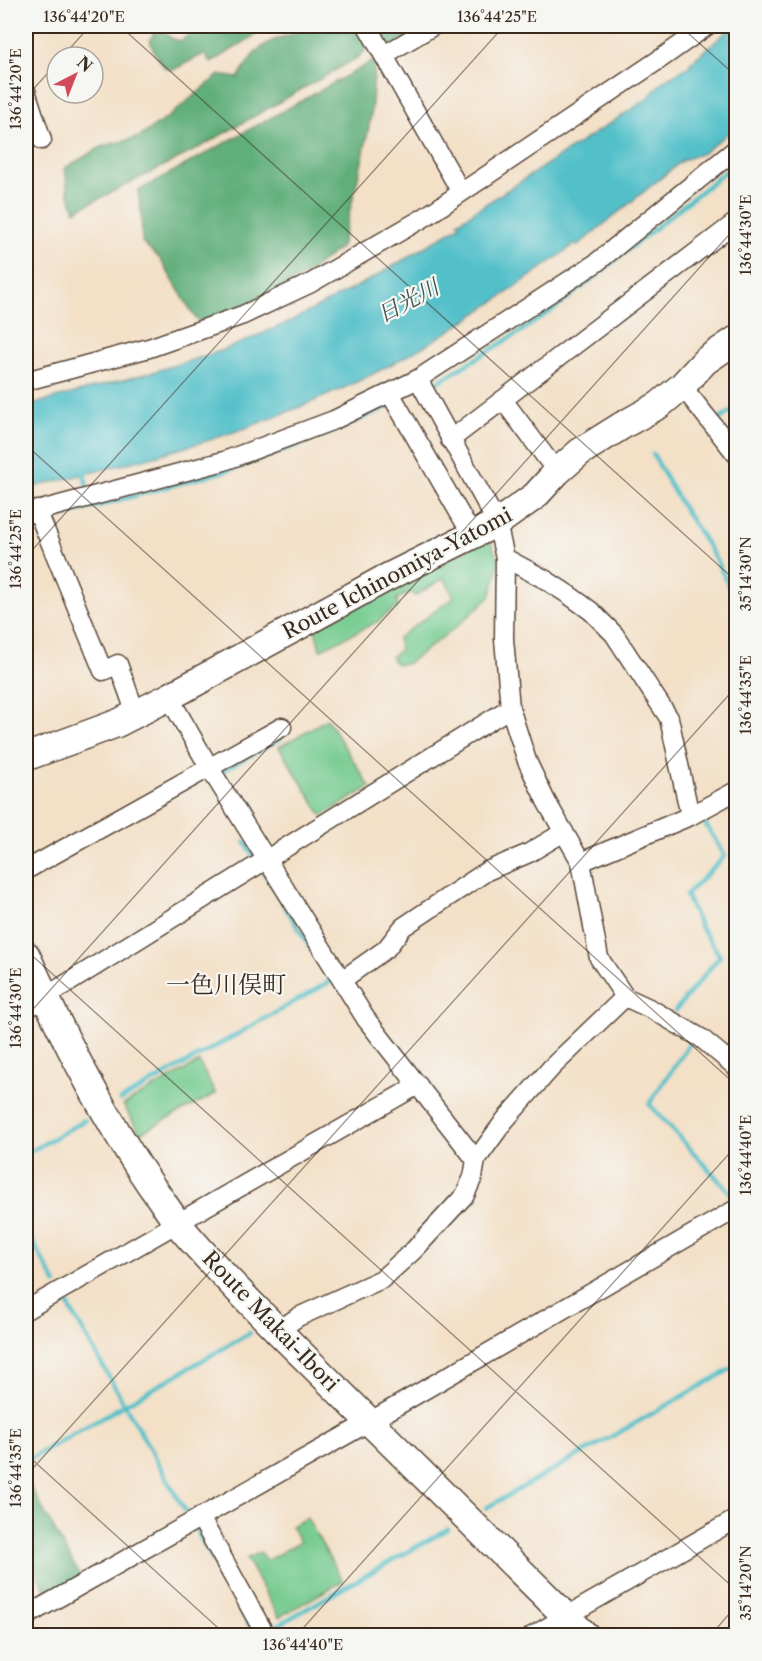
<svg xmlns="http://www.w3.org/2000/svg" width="762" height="1661" viewBox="0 0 762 1661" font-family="'Libre Caslon Text','Noto Serif JP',serif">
<rect width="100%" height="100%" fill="#f6f6f2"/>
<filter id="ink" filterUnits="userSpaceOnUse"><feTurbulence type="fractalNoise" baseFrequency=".0167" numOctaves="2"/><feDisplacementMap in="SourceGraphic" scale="12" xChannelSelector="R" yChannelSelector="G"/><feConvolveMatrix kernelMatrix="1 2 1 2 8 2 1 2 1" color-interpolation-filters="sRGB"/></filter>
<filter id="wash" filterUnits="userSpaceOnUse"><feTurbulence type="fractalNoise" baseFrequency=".008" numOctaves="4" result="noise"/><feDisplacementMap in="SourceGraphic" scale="24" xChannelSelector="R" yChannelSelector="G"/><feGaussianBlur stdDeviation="1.35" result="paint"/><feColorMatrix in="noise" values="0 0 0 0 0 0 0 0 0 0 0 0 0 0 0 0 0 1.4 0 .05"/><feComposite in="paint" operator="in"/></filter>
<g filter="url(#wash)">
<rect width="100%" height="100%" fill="#f3e0c7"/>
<g fill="#75cb8f" stroke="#587a56" stroke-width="1.5">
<polygon points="489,538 499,561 496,578 490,597 455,628 407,664 396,664 391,657 400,650 398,638 454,597 444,578 415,596 411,592 397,599 398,607 384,616 379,621 320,650 315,629"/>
<polygon points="327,719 370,787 322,816 279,747"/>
<polygon points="199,1062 216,1094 140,1133 123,1105"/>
<polygon points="307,1518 343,1581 279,1617 246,1559 260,1552 266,1561 300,1542 291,1526"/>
</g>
<g fill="#60af7a" stroke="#4e6c4c" stroke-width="1.5">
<polygon points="205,26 269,26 213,62 211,62 204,54 173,70 165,68 154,52 150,40 154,33 164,32 173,39 181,41 197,27"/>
<path d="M310,26H359L364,32L368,48L357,58L193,151L75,211L68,192L65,168L103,146L139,137L168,117L219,75L238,78C247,63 254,50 270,42C283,35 298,34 310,26Z"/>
<polygon points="372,26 426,26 385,50"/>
<polygon points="375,60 371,116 363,157 341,247 306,274 242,310 204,324 196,319 160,259 142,242 141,212 138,191"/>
<polygon points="26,1479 81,1577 48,1595 26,1554"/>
</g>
<path fill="#53c0c9" stroke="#477574" stroke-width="1.5" d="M734,26H736V127L703,153L683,160L577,246L575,244C498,301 417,357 328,395C280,416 230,435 179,449C128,464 77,476 26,489V406L156,371L224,350L287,323L375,277L460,226L458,222L646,100L664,80L691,65L690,63Z"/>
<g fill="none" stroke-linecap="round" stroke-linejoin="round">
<g stroke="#53c0c9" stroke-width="4.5">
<polyline points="432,388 431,386 523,330 557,307 736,163"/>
<polyline points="720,419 736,408"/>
<path d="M653,454C662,471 672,489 682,506C703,538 727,572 736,609"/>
<polyline points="83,469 87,487"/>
<polyline points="50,519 236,468 325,435 391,405"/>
<polyline points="26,526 36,523"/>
<polyline points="222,771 281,738"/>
<polyline points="245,842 255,858"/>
<polyline points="675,1011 720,956 701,928 686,895 725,856 703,820 728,805"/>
<polyline points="690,1043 649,1104 736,1199"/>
<polyline points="121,1100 331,981 263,871"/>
<polyline points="26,1154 85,1120"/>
<polyline points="26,1230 56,1284"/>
<polyline points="63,1296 187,1514"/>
<polyline points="26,1461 250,1333"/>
<polyline points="486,1508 736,1366"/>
<polyline points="194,1526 255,1636"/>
<polyline points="271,1629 448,1529"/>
</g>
</g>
</g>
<g filter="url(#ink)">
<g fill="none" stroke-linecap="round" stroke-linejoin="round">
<g stroke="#574537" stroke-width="21">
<g id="minor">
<polyline points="367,26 461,192"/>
<polyline points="384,55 433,26"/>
<polyline points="26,91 42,140"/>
<polyline points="418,379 497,523 505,558 504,639 510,708 527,761 546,801 581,862 599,958 625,997 651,1009 701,1038 736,1067"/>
<polyline points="26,381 149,348 243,315 311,283 425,217 663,57 707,26"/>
<polyline points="682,386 736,454"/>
<polyline points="390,393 472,535"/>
<polyline points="503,400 557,472"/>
<polyline points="450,440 736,222"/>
<polyline points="37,510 103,671 118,664 136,714"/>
<polyline points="26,514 224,461 334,420 418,379 596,263 736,149"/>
<polyline points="505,558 546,580 569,595 591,611 614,634 669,718 690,816"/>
<polyline points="169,697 209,767 366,1019 476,1160"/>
<polyline points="581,862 690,816 736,791"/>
<polyline points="26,870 282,727"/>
<polyline points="342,980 386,949 403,927 487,871 529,853 564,832"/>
<polyline points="26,1009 510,708"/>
<polyline points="26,1310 418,1085"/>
<polyline points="278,1331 298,1317 382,1279 414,1250 465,1195 473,1177 476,1160 505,1120 552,1067 625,997"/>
<polyline points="200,1517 266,1636"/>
<polyline points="26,1616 369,1422 736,1209"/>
<polyline points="532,1636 736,1519"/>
</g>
</g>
<g stroke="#574537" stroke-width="30">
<g id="secondary">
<polyline points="26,757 118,723 169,697 384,579 497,523 535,496 557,472 580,452 623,425 659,405 682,386 705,361 736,340"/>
<path d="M26,955C62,1035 102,1114 152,1187C161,1199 169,1212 178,1224C209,1262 244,1296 278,1331L586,1636"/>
</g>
</g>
<use href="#minor" stroke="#fff" stroke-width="18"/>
<use href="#secondary" stroke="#fff" stroke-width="27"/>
</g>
</g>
<path fill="none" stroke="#3b2a1e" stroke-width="1.5" stroke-opacity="0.45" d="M120,26L736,581M680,26L736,76M62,57L90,26M26,97L57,63M26,445L736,1085M26,557L504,26M26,950L736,1590M26,1017L736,227M26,1454L227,1636M26,1476L736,687M296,1636L736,1146M710,1636L736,1606"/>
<g text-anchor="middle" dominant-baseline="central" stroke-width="4.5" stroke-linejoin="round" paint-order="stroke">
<g font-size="21" fill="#3b2a1e" stroke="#f6f6f2">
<text transform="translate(397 573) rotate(-28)">Route Ichinomiya-Yatomi</text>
<text transform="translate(271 1321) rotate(46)">Route Makai-Ibori</text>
</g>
<g font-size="22" font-style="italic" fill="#425751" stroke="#f6f6f2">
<text transform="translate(408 301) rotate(-28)">日光川</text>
</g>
<g font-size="24" fill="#3b2a1e" stroke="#f6f6f2">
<text x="226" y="984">一色川俣町</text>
</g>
</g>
<rect width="762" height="1661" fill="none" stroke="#f6f6f2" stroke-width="66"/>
<g transform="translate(75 75) rotate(42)"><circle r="28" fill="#f6f6f2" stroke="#aba49d" stroke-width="1.5"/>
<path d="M0-4.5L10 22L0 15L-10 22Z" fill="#d1495b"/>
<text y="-9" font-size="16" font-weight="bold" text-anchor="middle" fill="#3b2a1e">N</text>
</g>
<rect x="33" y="33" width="696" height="1595" fill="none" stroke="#3b2a1e" stroke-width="2"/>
<g font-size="15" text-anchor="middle" fill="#3b2a1e">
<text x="84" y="22">136°44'20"E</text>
<text x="497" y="22">136°44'25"E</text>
<text transform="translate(16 89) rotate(-90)" y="5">136°44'20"E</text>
<text transform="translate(746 235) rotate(-90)" y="5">136°44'30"E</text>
<text transform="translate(16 549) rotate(-90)" y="5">136°44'25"E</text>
<text transform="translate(746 574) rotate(-90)" y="5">35°14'30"N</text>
<text transform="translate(746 695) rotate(-90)" y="5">136°44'35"E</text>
<text transform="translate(16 1008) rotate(-90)" y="5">136°44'30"E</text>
<text transform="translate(746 1155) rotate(-90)" y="5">136°44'40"E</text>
<text transform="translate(16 1468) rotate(-90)" y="5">136°44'35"E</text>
<text transform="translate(746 1583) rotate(-90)" y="5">35°14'20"N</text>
<text x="303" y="1650">136°44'40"E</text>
</g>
</svg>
